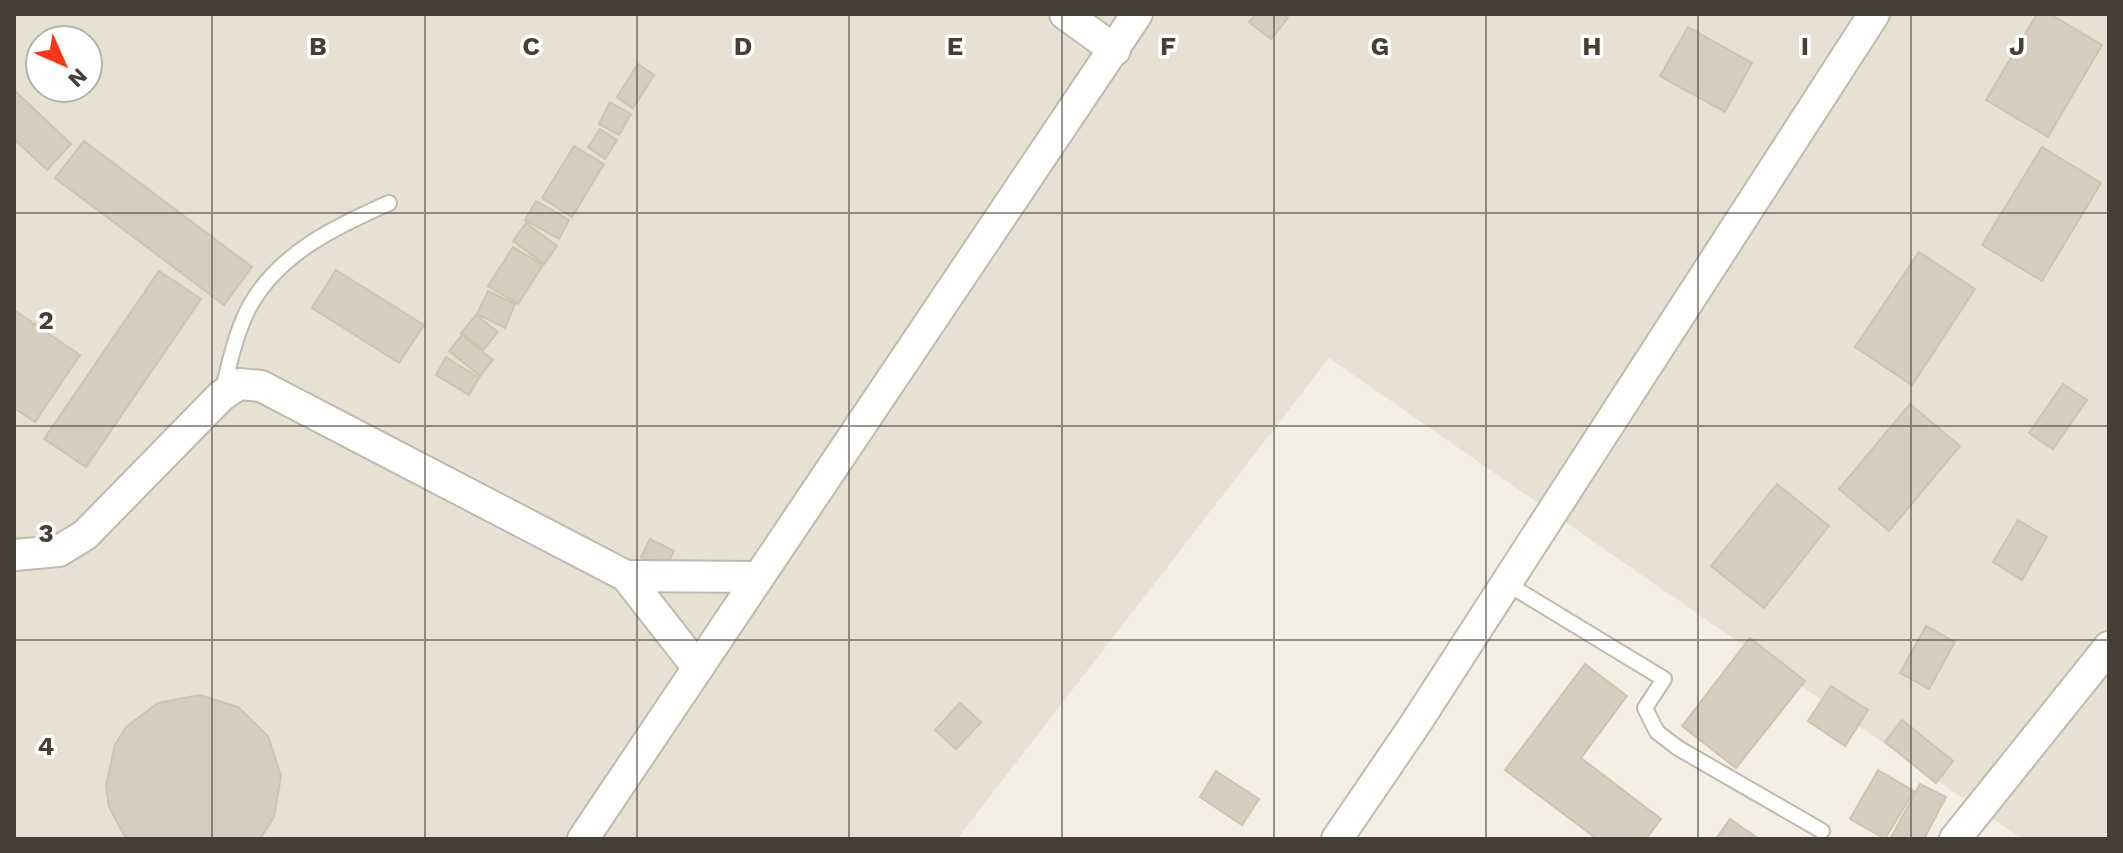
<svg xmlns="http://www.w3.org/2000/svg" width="2123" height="853" viewBox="0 0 2123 853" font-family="'Work Sans',sans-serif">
<rect width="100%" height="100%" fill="#f3efe5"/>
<path fill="#e7e1d4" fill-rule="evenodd" d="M14,14H2109V839H2022L1329,358L957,839H14ZM40,40H88V88H40Z"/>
<g fill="#d7cdbe" stroke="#cfc2ae" stroke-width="2">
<polygon points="1256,14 1283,14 1288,18 1271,39 1249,22"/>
<polygon points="2037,14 2050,14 2102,45 2048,137 1986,100"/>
<polygon points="1688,27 1752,63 1725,112 1660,76"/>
<polygon points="638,64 654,75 633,108 617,97"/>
<polygon points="14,90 71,144 47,170 14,139"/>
<polygon points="610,102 631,114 619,135 599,124"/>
<polygon points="600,129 617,140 605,159 588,147"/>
<polygon points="84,141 252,267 224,305 55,178"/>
<polygon points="574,146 604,164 572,217 542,198"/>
<polygon points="2042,147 2101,183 2042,281 1982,245"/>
<polygon points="536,201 569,220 559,239 525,220"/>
<polygon points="526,223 557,246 544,264 513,241"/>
<polygon points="513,247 543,265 518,304 488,286"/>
<polygon points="1919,252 1975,289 1912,385 1855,347"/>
<polygon points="336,270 424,325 399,363 312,308"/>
<polygon points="159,271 201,299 86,467 44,439"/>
<polygon points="488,291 515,304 505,328 477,314"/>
<polygon points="14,310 80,355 35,422 14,408"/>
<polygon points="476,315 498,332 483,350 461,333"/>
<polygon points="462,335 493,360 480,376 449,351"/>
<polygon points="446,357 479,378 469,395 436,375"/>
<polygon points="2063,384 2087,400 2053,449 2029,433"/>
<polygon points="1910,404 1960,446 1889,531 1839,489"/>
<polygon points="1777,484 1829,526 1764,608 1711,566"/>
<polygon points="2018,520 2047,537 2022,580 1993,562"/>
<polygon points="650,539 674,551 665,569 641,557"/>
<polygon points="1926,626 1955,642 1929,689 1900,673"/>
<polygon points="1750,638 1805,681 1736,768 1682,726"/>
<polygon points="1585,664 1627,696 1581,758 1661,819 1646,839 1597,839 1505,770"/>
<polygon points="1831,686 1868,710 1845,746 1808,721"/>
<polygon points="199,695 238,707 268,736 281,776 274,817 260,839 126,839 109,807 106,786 115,745 126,727 158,703"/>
<polygon points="960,703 981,722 956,749 935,730"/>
<polygon points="1902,720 1953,761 1936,783 1885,742"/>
<polygon points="1878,770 1914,791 1885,839 1850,819"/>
<polygon points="1216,771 1259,799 1242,825 1200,797"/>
<polygon points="1920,784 1946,797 1924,839 1890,839"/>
<polygon points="1730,819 1759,839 1716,839"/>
</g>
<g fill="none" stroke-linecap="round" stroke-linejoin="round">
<g stroke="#c1b9ab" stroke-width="18">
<g id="service">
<path d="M222,392C230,363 236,330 251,304C281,252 337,226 389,203"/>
<polyline points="1506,583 1664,679 1645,708 1657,732 1678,748 1822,831"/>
</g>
</g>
<g stroke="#c1b9ab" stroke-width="34">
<g id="minor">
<polyline points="1065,14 1115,50"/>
<polyline points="14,555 59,551 85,535 221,396 239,384 261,386 626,576 698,668"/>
<polyline points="626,576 758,577"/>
<polyline points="583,839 1137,14"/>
<polyline points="1337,839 1416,723 1874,14"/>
<polyline points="1955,839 2109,647"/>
</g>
</g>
<use href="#service" stroke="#fff" stroke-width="14"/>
<use href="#minor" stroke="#fff" stroke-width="30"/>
</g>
<path fill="none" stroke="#453f35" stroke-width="2" stroke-opacity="0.55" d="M212,14V839M425,14V839M637,14V839M849,14V839M1062,14V839M1274,14V839M1486,14V839M1698,14V839M1911,14V839M14,213H2109M14,426H2109M14,640H2109"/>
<g font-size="26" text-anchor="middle" font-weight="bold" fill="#453f35" stroke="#fff" stroke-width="7" stroke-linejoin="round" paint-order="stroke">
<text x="318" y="55">B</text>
<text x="531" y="55">C</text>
<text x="743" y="55">D</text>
<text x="955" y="55">E</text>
<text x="1168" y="55">F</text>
<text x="1380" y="55">G</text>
<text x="1592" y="55">H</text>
<text x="1805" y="55">I</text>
<text x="2017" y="55">J</text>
<text x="46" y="329">2</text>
<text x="46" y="542">3</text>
<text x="46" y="755">4</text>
</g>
<rect width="2123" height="853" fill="none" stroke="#453f35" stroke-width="32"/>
<g transform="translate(64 64) rotate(135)"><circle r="38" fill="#ffffff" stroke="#b5b2ae" stroke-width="2"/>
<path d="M0-6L14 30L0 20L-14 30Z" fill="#f93716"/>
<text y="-12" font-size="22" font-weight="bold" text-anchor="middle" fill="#453f35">N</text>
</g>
</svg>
